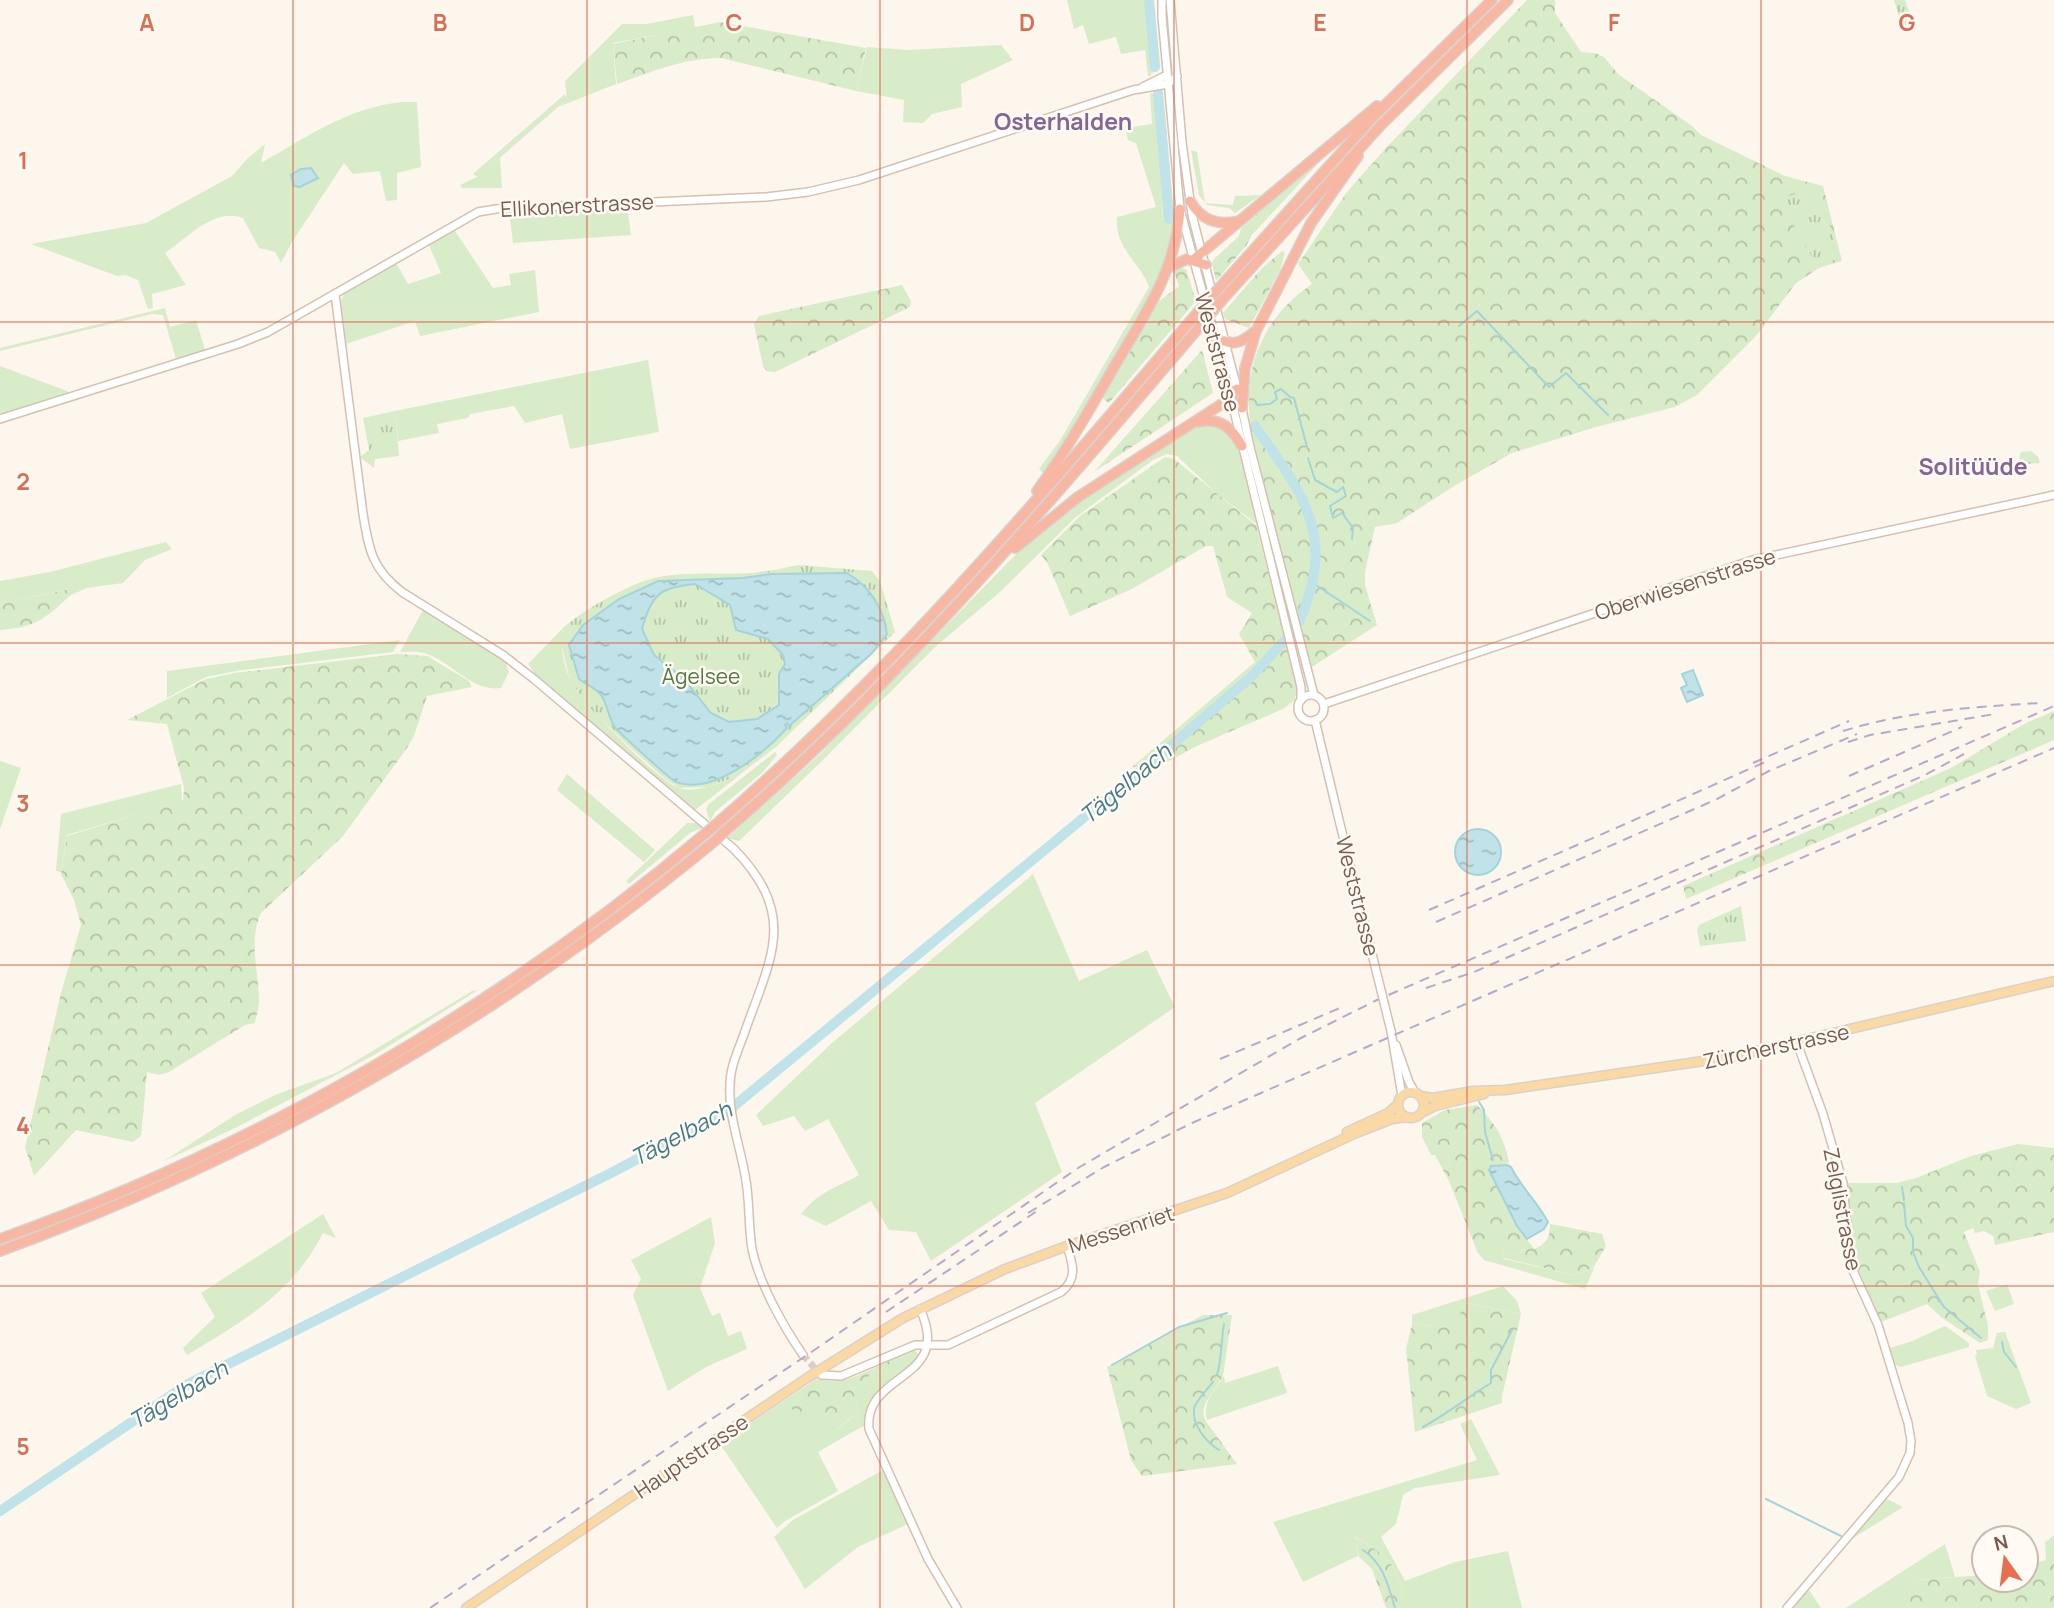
<svg xmlns="http://www.w3.org/2000/svg" width="2054" height="1608" viewBox="0 0 2054 1608" font-family="Manrope,sans-serif">
<defs>
<pattern id="forest-crowns" width="20" height="18" patternUnits="userSpaceOnUse" patternTransform="scale(1.75)"><rect width="20" height="18" fill="#d8ecc9"/><path d="M2 6a3 3 0 1 1 6 0M12 15a3 3 0 1 1 6 0" fill="none" stroke="#b4c2a5"/></pattern>
<pattern id="park-tufts" width="24" height="20" patternUnits="userSpaceOnUse" patternTransform="scale(1.75)"><rect width="24" height="20" fill="#d8ecc9"/><path d="M3 7l-1-3M5 7V3M7 7l1-3M15 17l-1-3M17 17v-4M19 17l1-3" fill="none" stroke="#b4c2a5"/></pattern>
<pattern id="water-ripples" width="26" height="14" patternUnits="userSpaceOnUse" patternTransform="scale(1.75)"><rect width="26" height="14" fill="#bfe3e8"/><path d="M2 4q2-2 4 0t4 0M15 11q2-2 4 0t4 0" fill="none" stroke="#a0bbbe"/></pattern>
</defs>
<rect width="100%" height="100%" fill="#fdf6ec"/>
<g fill="#d8ecc9">
<polygon points="1067,0 1146,0 1151,76 1148,76 1145,50 1121,54 1116,37 1089,44 1083,25 1074,29"/>
<polygon points="693,15 695,28 613,43 616,84 558,107 567,100 565,81 622,24 646,24"/>
<polygon points="1001,45 1013,60 961,84 962,107 932,114 923,123 903,122 904,100 856,91 867,47 909,50"/>
<path d="M1150,93L1153,94L1158,126L1163,219L1176,218C1170,269 1142,311 1117,355C1094,395 1071,436 1044,474L1039,469L1061,439L1149,287C1143,269 1127,257 1120,239C1117,232 1117,224 1117,217L1156,207L1136,143L1128,140L1125,128L1152,124Z"/>
<path d="M401,102H417L421,167L397,173V200L386,201L380,171L353,174L344,163L292,242L281,263L275,252L259,248L243,218C215,207 187,238 165,253L186,285L152,294L153,308L148,309L138,280L126,275L117,276L31,244L146,223L232,176L248,158L265,144L261,163C307,137 347,108 401,102Z"/>
<polygon points="1191,150 1197,152 1205,203 1233,205 1235,196 1261,195 1235,213 1229,208 1207,205 1199,195"/>
<polygon points="500,158 502,188 462,188 460,185 477,177"/>
<polygon points="627,206 631,235 513,243 509,211"/>
<polygon points="453,228 493,288 511,285 509,274 535,270 539,312 420,336 415,321 346,344 341,301 346,290 395,261 408,284 441,273 428,243"/>
<polygon points="165,308 170,327 196,320 205,350 176,359 163,315 152,314 0,351 0,348"/>
<polygon points="648,360 659,432 570,449 562,414 525,423 514,406 470,414 468,418 437,424 439,433 398,441 395,411"/>
<polygon points="0,366 67,391 72,396 0,419"/>
<polygon points="1209,424 1225,428 1238,447 1258,525 1214,491 1177,456 1167,454 1153,460 1076,517 1000,592 934,648 824,759 739,841 727,838 817,757 1036,534 1069,507 1194,427"/>
<polygon points="166,542 172,549 145,560 123,583 87,588 71,595 69,589 0,604 0,581 50,572"/>
<path d="M423,610L505,661L509,672L501,688C472,692 453,663 427,654C419,651 408,652 400,652Z"/>
<path d="M563,628C560,644 563,666 571,681C581,702 658,781 679,788C699,794 723,781 741,774L694,811L540,681L528,664Z"/>
<polygon points="400,640 393,652 236,671 206,677 167,698 167,671"/>
<polygon points="775,752 777,755 762,773 715,812 710,821 706,809 709,804"/>
<polygon points="0,761 21,768 0,829"/>
<polygon points="567,774 655,850 644,862 557,790"/>
<polygon points="181,784 182,801 67,835 61,872 56,871 61,814"/>
<polygon points="687,823 696,823 702,828 690,833 629,884 626,881"/>
<path d="M1033,874L1079,981L1147,950L1175,1007L1035,1103L1062,1172L931,1261L916,1232L889,1230L871,1201L826,1226L801,1214C821,1190 834,1189 859,1175L828,1119L805,1131L794,1116L763,1126L756,1115L832,1043Z"/>
<polygon points="478,990 376,1054 233,1129 164,1161 235,1115 275,1095 336,1073 472,991"/>
<path d="M323,1214L336,1238L323,1233C292,1294 243,1321 187,1355L183,1348L215,1317L201,1293Z"/>
<polygon points="711,1217 715,1243 700,1288 712,1316 720,1313 728,1336 741,1331 747,1349 706,1367 668,1391 633,1295 641,1279 631,1260"/>
<polygon points="1502,1241 1504,1259 1573,1275 1594,1268 1585,1289 1484,1260 1476,1251"/>
<polygon points="2007,1284 2014,1304 1995,1311 1986,1291"/>
<polygon points="1503,1286 1517,1301 1521,1314 1466,1303 1457,1323 1445,1327 1412,1324 1412,1315"/>
<polygon points="1945,1326 1969,1343 1969,1347 1901,1367 1896,1365 1889,1348 1910,1342"/>
<polygon points="2005,1332 2031,1403 2016,1409 1987,1396 1975,1356 1977,1355 1976,1350 1993,1348 1997,1333"/>
<path d="M910,1349L915,1350L918,1354L917,1360C895,1378 865,1393 865,1425L818,1452L838,1491L785,1521L777,1528L720,1444L786,1399L796,1414L814,1403L839,1428L858,1412L853,1390L866,1378Z"/>
<path d="M1278,1366L1287,1393L1207,1420C1202,1402 1214,1391 1224,1376L1225,1383Z"/>
<path d="M1471,1419L1500,1475L1415,1488L1403,1495L1396,1524L1381,1537L1405,1581L1455,1562L1508,1551L1522,1608H1403C1401,1600 1402,1593 1401,1585C1397,1562 1374,1547 1355,1537L1358,1556L1303,1582L1273,1522L1477,1460L1460,1424Z"/>
<polygon points="883,1470 908,1524 858,1547 805,1589 774,1537 793,1520"/>
<polygon points="1885,1498 1903,1507 1845,1543"/>
<polygon points="1945,1544 1955,1577 1919,1580 1890,1596 1886,1608 1846,1608"/>
<polygon points="1807,1587 1821,1608 1790,1608"/>
</g>
<g fill="url(#forest-crowns)">
<polygon points="1145,0 1153,0 1160,65 1159,68 1151,74"/>
<path d="M1527,0H1555V13L1581,52L1595,53L1604,57L1618,74L1692,126L1701,135L1785,176L1823,186L1842,261L1819,268L1796,283L1756,336L1697,395L1675,407L1596,427L1512,453L1454,486L1397,523L1375,527L1365,572V585L1377,625L1309,669L1251,429C1242,369 1261,319 1312,284L1298,264L1347,192L1386,148Z"/>
<path d="M720,22L866,48L856,91L721,58C684,58 651,72 617,84L613,44Z"/>
<polygon points="565,94 567,99 478,177 473,174"/>
<polygon points="1154,94 1161,95 1165,113 1174,217 1163,218 1158,126"/>
<polygon points="1325,156 1252,235 1246,246 1216,281 1212,263 1214,259 1239,236 1241,228"/>
<polygon points="1282,251 1285,253 1280,270 1249,328 1225,319 1223,313 1261,269"/>
<polygon points="1177,268 1186,269 1196,301 1109,403 1102,398 1159,301 1179,286 1174,272"/>
<polygon points="902,285 911,301 910,307 775,372 767,371 763,366 754,324 759,316"/>
<polygon points="1202,350 1213,393 1094,472"/>
<polygon points="1165,457 1174,459 1256,525 1297,686 1295,700 1283,709 1199,745 1154,769 1132,767 1255,662 1239,634 1252,613 1227,597 1213,546 1206,546 1130,590 1070,616 1047,562 1041,555 1080,516"/>
<path d="M70,589L71,595C44,619 37,627 0,630V604Z"/>
<path d="M397,654L427,656L469,681L472,687L427,696L414,736L407,748L343,836L261,913C248,940 259,973 259,1001C259,1008 256,1016 255,1023L245,1025L169,1072L159,1075L147,1072L141,1136L133,1142L76,1130L34,1176L25,1147L61,993L81,925L74,900L61,874L67,836L183,800L184,788L167,724L127,720L206,679L234,673Z"/>
<polygon points="2054,711 2054,740 1686,899 1683,886 1951,768 2026,723"/>
<path d="M1477,1105C1494,1122 1505,1138 1509,1163L1498,1166L1492,1175L1517,1226L1534,1249C1547,1244 1550,1237 1550,1224L1602,1234L1606,1246L1593,1268L1573,1275L1504,1258L1502,1242L1477,1251L1449,1181L1435,1155H1431L1422,1137V1123L1445,1110Z"/>
<polygon points="2018,1144 2054,1148 2054,1232 1995,1245 1993,1236 1984,1231 1975,1233 1973,1228 1964,1232 1980,1272 1978,1285 1988,1325 1988,1340 1980,1343 1941,1317 1927,1304 1881,1322 1851,1253 1846,1183 1896,1183 1916,1178 1971,1156"/>
<polygon points="1465,1303 1521,1314 1502,1396 1502,1403 1415,1432 1406,1349 1412,1324 1445,1327 1456,1323"/>
<polygon points="1203,1315 1232,1315 1223,1376 1206,1402 1203,1411 1205,1420 1237,1464 1142,1476 1131,1460 1107,1367"/>
<path d="M906,1352L904,1355L866,1378L853,1390L858,1412L838,1428L814,1403L796,1415L786,1399L818,1378C840,1391 884,1362 906,1352Z"/>
<polygon points="2054,1536 2054,1608 1886,1608 1889,1596 1919,1580 1984,1575 1984,1580 2026,1580 2026,1566 2046,1560 2045,1542"/>
<path d="M1354,1537C1374,1547 1396,1561 1401,1585C1402,1593 1401,1600 1403,1608H1386L1372,1569L1359,1557Z"/>
</g>
<g fill="url(#park-tufts)">
<polygon points="1894,0 1905,0 1915,27 1903,30"/>
<polygon points="1820,187 1838,258 1818,267 1792,222 1785,197"/>
<polygon points="395,411 399,456 375,459 374,468 361,458 361,456 369,450 363,418"/>
<polygon points="2031,451 2038,457 2040,463 2025,464 2019,458 2021,452"/>
<path d="M799,565L872,571L880,581L895,632L776,747L739,775L708,787L679,788L664,778L622,740L593,711L570,681L561,643L563,628C586,608 628,584 658,577C688,571 720,575 751,573C767,572 783,568 799,565Z"/>
<polygon points="1741,906 1746,941 1700,946 1697,930 1699,925"/>
</g>
<g fill="url(#water-ripples)" stroke="#a5d3da" stroke-width="2" fill-rule="evenodd">
<polygon points="311,168 318,178 300,187 294,186 291,175 301,169"/>
<path d="M847,573C869,586 884,608 887,634L872,653L796,720L789,726L787,723L785,725L787,728C764,753 713,796 676,782C671,780 622,735 616,729C608,718 608,705 601,695C596,688 585,684 579,679L569,645L583,625L619,599L658,581L743,578L771,574ZM695,584L730,605L736,630L768,639L783,655L785,664L779,674V705L757,719L729,722L711,713L683,678L654,655L642,629C652,594 659,588 695,584Z"/>
<polygon points="1693,670 1703,695 1687,702 1681,688 1687,685 1682,674"/>
<circle cx="1478" cy="852" r="23"/>
<path d="M1507,1165L1511,1167C1521,1187 1538,1203 1548,1222L1544,1229L1527,1239L1517,1226L1489,1170L1491,1166Z"/>
</g>
<g fill="none" stroke-linecap="round" stroke-linejoin="round">
<g stroke="#a5d3da" stroke-width="2">
<polyline points="1459,326 1477,311 1549,387 1566,373 1608,415"/>
<polyline points="1257,405 1270,404 1277,399 1275,392 1281,389 1290,397 1294,398 1307,447"/>
<polyline points="1308,458 1315,480 1337,492 1343,487 1346,496 1330,506 1333,518 1342,513 1353,528 1352,539"/>
<polyline points="1313,583 1370,621"/>
<polyline points="1479,1102 1484,1110 1485,1132 1493,1160"/>
<polyline points="1902,1187 1904,1200"/>
<polyline points="1904,1203 1906,1226 1913,1238 1913,1252 1919,1267 1944,1307 1981,1338"/>
<polyline points="2002,1342 2004,1352 2016,1367"/>
<polyline points="1112,1365 1179,1327 1227,1313"/>
<path d="M1217,1375C1222,1358 1221,1341 1224,1324"/>
<path d="M1213,1382C1208,1388 1195,1402 1194,1409C1192,1425 1206,1442 1219,1450"/>
<path d="M1423,1427C1447,1414 1468,1397 1491,1383V1370L1512,1330"/>
<polyline points="1766,1499 1841,1536"/>
<path d="M1363,1550C1384,1564 1388,1585 1395,1608"/>
</g>
<g stroke="#bfe3e8" stroke-width="10">
<polyline points="1149,0 1155,67"/>
<polyline points="1158,93 1169,219"/>
<path d="M1255,426C1304,496 1337,535 1299,622"/>
<polyline points="0,1511 188,1384 611,1173 728,1111 1173,744 1253,675 1284,641"/>
</g>
<polyline stroke="#dcd0c4" stroke-width="7" stroke-dasharray="7 3.5" stroke-linecap="butt" points="803,1355 821,1375"/>
<g stroke="#d6c0b0" stroke-width="10">
<g id="secondary">
<polyline points="1162,0 1162,17 1180,209 1231,398 1301,687 1301,700"/>
<polyline points="1170,0 1182,142 1192,215 1238,392"/>
<polyline points="1143,87 1167,75"/>
<path d="M335,294L363,514C369,550 372,569 402,592L503,655L534,679L734,849C799,916 771,957 744,1034C738,1051 730,1067 730,1085C728,1114 740,1146 745,1175C750,1199 748,1224 752,1249C759,1283 783,1326 803,1355"/>
<polyline points="1241,404 1250,447 1314,695"/>
<polyline points="0,419 238,344 268,332 478,212 496,209 766,197 808,192 859,180 1133,90 1168,84 1177,76"/>
<circle cx="1311" cy="708" r="13"/>
<polyline points="1324,704 1753,560 2054,495"/>
<polyline points="1315,720 1340,824"/>
<polyline points="1391,1031 1402,1096"/>
<polyline points="1396,1045 1409,1082 1415,1093"/>
<path d="M920,1309C954,1382 863,1371 869,1429L928,1559L957,1608"/>
<path d="M822,1375L841,1376L915,1345H948L1061,1292C1078,1279 1073,1264 1067,1246"/>
<polyline points="1787,1608 1899,1477 1910,1453 1911,1441 1908,1423 1878,1325 1850,1264 1843,1183 1823,1114 1797,1043"/>
</g>
</g>
<g stroke="#dad1cd" stroke-width="11">
<g id="primary">
<circle cx="1411" cy="1105" r="13"/>
<polyline points="1420,1096 1433,1098 1473,1091 1505,1090 1731,1057 2054,981"/>
<polyline points="1423,1112 1435,1106 1484,1094"/>
<polyline points="1347,1132 1388,1113 1398,1104"/>
<polyline points="466,1608 807,1378 903,1318 1005,1269 1067,1246 1227,1193 1356,1133 1392,1119 1407,1117"/>
</g>
</g>
<g stroke="#dad1cd" stroke-width="12">
<g id="highway">
<path d="M1190,201C1201,220 1217,226 1239,221"/>
<polyline points="1193,260 1377,106"/>
<polyline points="1170,267 1187,259 1206,265"/>
<polyline points="1220,287 1375,115 1492,0"/>
<polyline points="1223,299 1382,124 1508,0"/>
<path d="M1213,336C1231,346 1239,345 1254,332"/>
<polyline points="1242,408 1245,368 1256,331 1311,223 1358,156"/>
<path d="M1198,422C1220,417 1232,428 1242,446"/>
<path d="M1037,491C1066,451 1090,409 1114,367C1145,314 1176,271 1180,209"/>
<polyline points="1015,548 1078,497 1231,398 1237,389"/>
<path d="M714,826C893,672 1045,491 1198,312"/>
<path d="M723,833C900,681 1050,502 1201,325"/>
<path d="M0,1239C257,1147 498,1009 707,832"/>
<path d="M0,1251C262,1155 501,1018 716,840"/>
</g>
</g>
<use href="#secondary" stroke="#fff" stroke-width="7"/>
<use href="#primary" stroke="#fbd9a5" stroke-width="8"/>
<use href="#highway" stroke="#f7b7a3" stroke-width="9"/>
<g stroke="#b9a8c9" stroke-width="2" stroke-dasharray="10 7" stroke-linecap="butt">
<path d="M1843,731C1907,711 1973,707 2040,703"/>
<polyline points="1848,742 1870,735 1995,714"/>
<polyline points="1753,763 1849,721"/>
<polyline points="1849,776 1962,727"/>
<polyline points="1646,815 1765,762"/>
<polyline points="1429,910 1641,817"/>
<polyline points="1436,922 1715,800 1769,771 1857,734"/>
<polyline points="1426,988 1474,972 1925,775 1964,754"/>
<polyline points="1220,1059 1340,1008"/>
<polyline points="1028,1213 1104,1167 1192,1123 2054,748"/>
<polyline points="886,1312 1037,1211"/>
<polyline points="430,1608 810,1353 1078,1168 1299,1039 1377,1000 2054,706"/>
</g>
<g stroke="#d6c0b0" stroke-width="10" stroke-linecap="butt">
<polyline id="secondary-bridge" points="1340,824 1391,1031"/>
</g>
<g stroke="#dad1cd" stroke-width="12" stroke-linecap="butt">
<g id="highway-bridge">
<polyline points="1198,312 1220,287"/>
<polyline points="1201,325 1223,299"/>
<polyline points="707,832 714,826"/>
<polyline points="716,840 723,833"/>
</g>
</g>
<use href="#secondary-bridge" stroke="#fff" stroke-width="7"/>
<use href="#highway-bridge" stroke="#f7b7a3" stroke-width="9"/>
</g>
<path fill="none" stroke="#dc6d51" stroke-width="2" stroke-opacity="0.55" d="M293,0V1608M587,0V1608M880,0V1608M1174,0V1608M1467,0V1608M1761,0V1608M0,322H2054M0,643H2054M0,965H2054M0,1286H2054"/>
<g text-anchor="middle" dominant-baseline="central" stroke-width="5" stroke-linejoin="round" paint-order="stroke">
<g font-size="21" fill="#7a5c4d" stroke="#fffaf3">
<text transform="translate(577 205) rotate(-3)">Ellikonerstrasse</text>
<text transform="translate(1218 352) rotate(75)">Weststrasse</text>
<text transform="translate(1685 584) rotate(-18)">Oberwiesenstrasse</text>
<text transform="translate(1358 896) rotate(76)">Weststrasse</text>
<text transform="translate(1776 1046) rotate(-12)">Zürcherstrasse</text>
<text transform="translate(1843 1209) rotate(79)">Zelglistrasse</text>
<text transform="translate(1121 1229) rotate(-18)">Messenriet</text>
<text transform="translate(691 1456) rotate(-34)">Hauptstrasse</text>
</g>
<g font-size="21" fill="#537a41" stroke="#fffaf3">
<text x="701" y="676">Ägelsee</text>
</g>
<g font-size="23" font-weight="bold" fill="#846695" stroke="#fffaf3">
<text x="1063" y="121">Osterhalden</text>
<text x="1973" y="466">Solitüüde</text>
</g>
<g font-size="23" font-style="italic" fill="#437c86" stroke="#fffaf3">
<text transform="translate(1125 783) rotate(-40)">Tägelbach</text>
<text transform="translate(681 1133) rotate(-28)">Tägelbach</text>
<text transform="translate(178 1394) rotate(-31)">Tägelbach</text>
</g>
</g>
<g font-size="23" text-anchor="middle" font-weight="bold" fill="#dc6d51" stroke="#fffaf3" stroke-width="5" stroke-linejoin="round" paint-order="stroke">
<text x="147" y="31">A</text>
<text x="440" y="31">B</text>
<text x="734" y="31">C</text>
<text x="1027" y="31">D</text>
<text x="1320" y="31">E</text>
<text x="1614" y="31">F</text>
<text x="1907" y="31">G</text>
<text x="23" y="169">1</text>
<text x="23" y="490">2</text>
<text x="23" y="812">3</text>
<text x="23" y="1134">4</text>
<text x="23" y="1455">5</text>
</g>
<g transform="translate(2005 1559) rotate(346)"><circle r="33" fill="#fffaf3" stroke="#cabbb1" stroke-width="2"/>
<path d="M0-5L12 26L0 18L-12 26Z" fill="#e76f51"/>
<text y="-10" font-size="19" font-weight="bold" text-anchor="middle" fill="#7a5c4d">N</text>
</g>
</svg>
